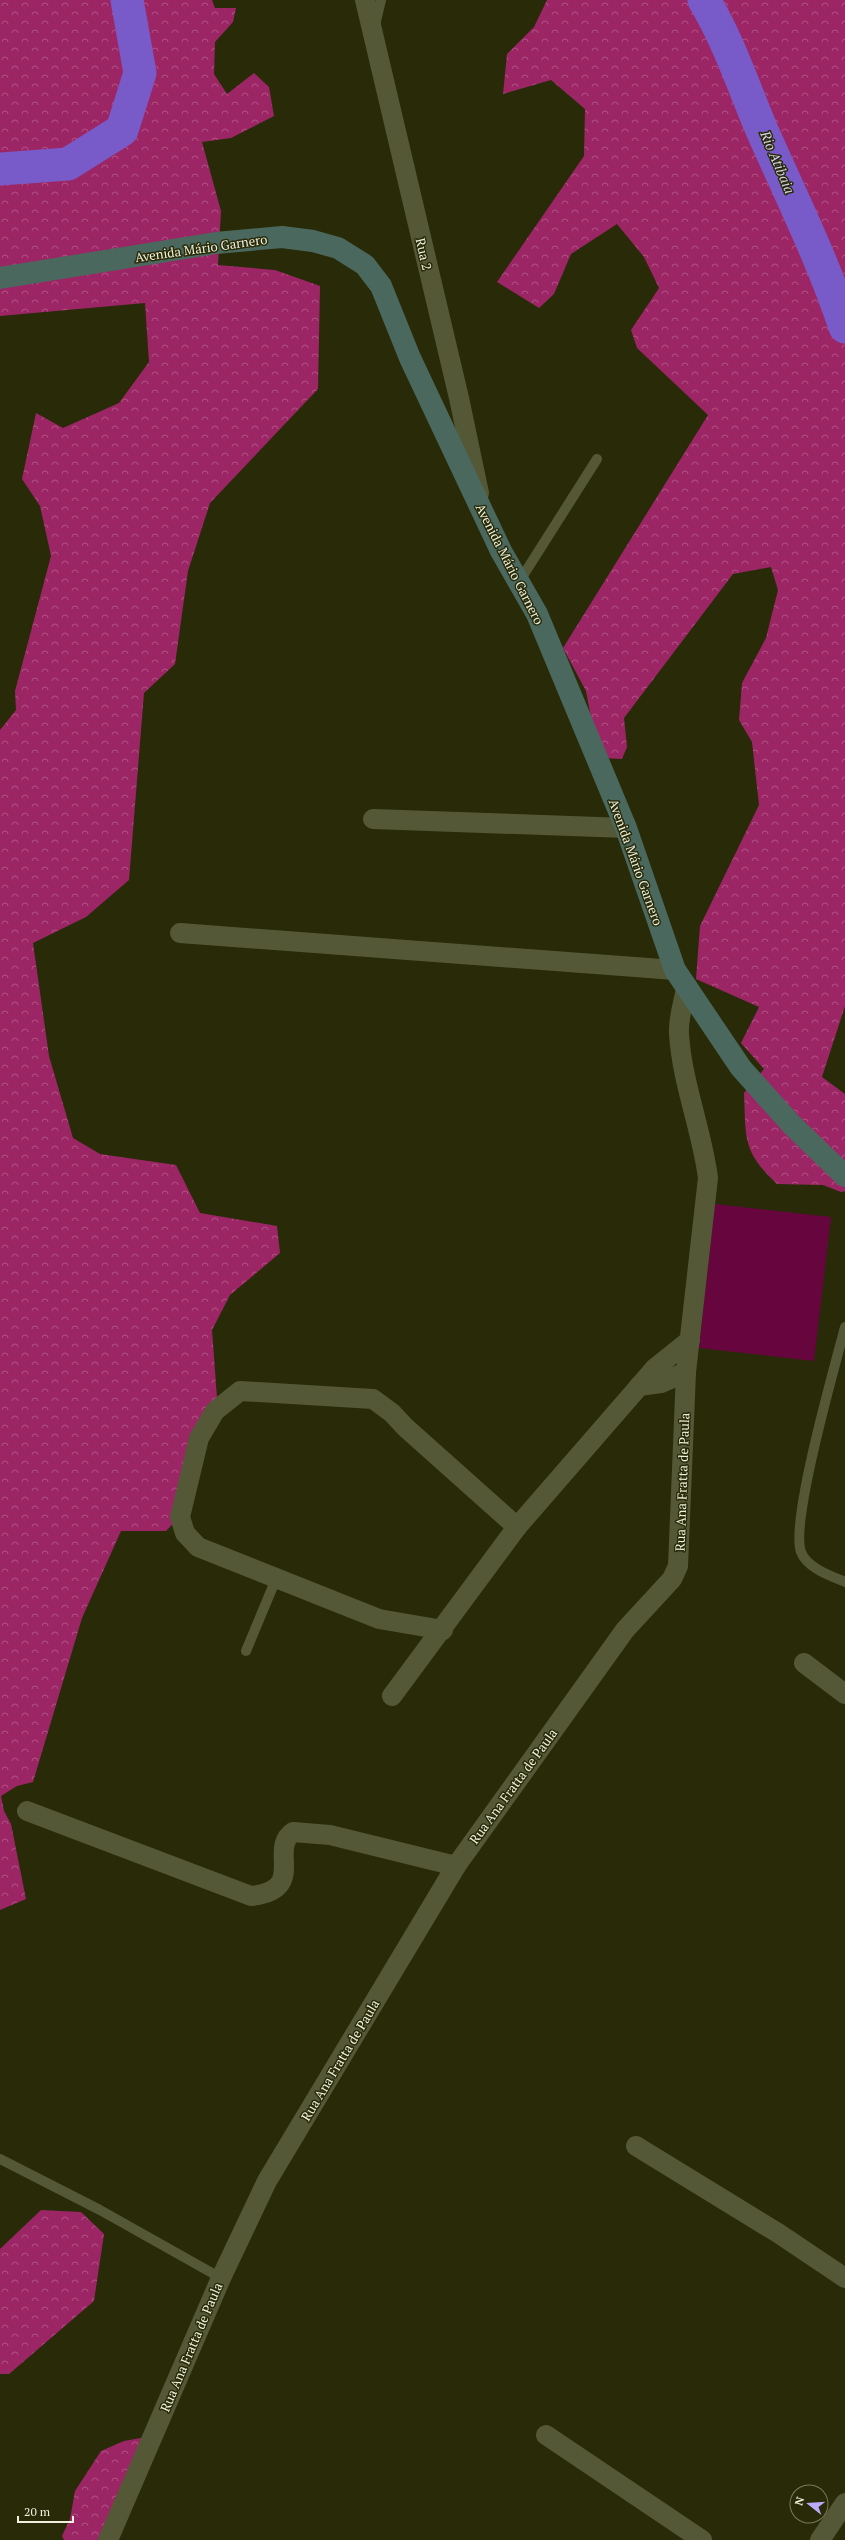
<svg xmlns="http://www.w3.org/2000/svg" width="845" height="2540" viewBox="0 0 845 2540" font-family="'PT Serif',serif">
<defs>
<pattern id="forest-crowns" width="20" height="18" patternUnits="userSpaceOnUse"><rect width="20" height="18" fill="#9c2665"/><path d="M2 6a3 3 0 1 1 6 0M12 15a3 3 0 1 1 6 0" fill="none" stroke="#af5182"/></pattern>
</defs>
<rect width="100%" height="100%" fill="#282a08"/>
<g fill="url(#forest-crowns)">
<polygon points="0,0 212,0 215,8 236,8 233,22 215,42 214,74 227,94 254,73 269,87 274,116 231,138 202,142 221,211 218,265 275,270 320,286 318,389 210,503 188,571 175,664 144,693 129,880 86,917 33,943 49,1056 73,1138 100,1154 176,1165 200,1213 277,1226 280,1253 230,1295 212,1330 217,1398 187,1509 166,1531 121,1531 82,1618 33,1782 17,1786 1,1796 4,1811 11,1824 26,1899 0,1910 0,730 16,710 15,691 51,556 40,506 22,479 36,413 63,428 119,403 149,362 145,303 0,316"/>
<path d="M547,0H845V1006L822,1077L845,1094V1191L841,1192L823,1185L777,1184C742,1151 746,1138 744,1093L764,1069L741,1043L759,1007L696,979L700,926L759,805L752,742L739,720L742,683L766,638L778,590L771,567L733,574L624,718L627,747L622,759L604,758L592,723L586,691L563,648L708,415L637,348L631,330L659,288L644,257L617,224L571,254L554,294L539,308L497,282L584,156L585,109L551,80L503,94L507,54L534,27Z"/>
<polygon points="41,2210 81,2212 104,2234 94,2301 9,2374 0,2374 0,2249"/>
<polygon points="146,2437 102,2540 64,2540 62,2536 70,2519 75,2491 101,2451 124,2441"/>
</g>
<polygon fill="#67063e" points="715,1204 831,1217 814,1361 699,1348"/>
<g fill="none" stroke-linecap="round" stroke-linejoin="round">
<g stroke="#785ac8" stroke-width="33">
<path d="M704,0C728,40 743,85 761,128C790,194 822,258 845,327"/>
<polyline points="0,169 68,164 122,130 140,73 127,0"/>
</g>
<g stroke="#555836" stroke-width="10">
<polyline points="375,25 381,0"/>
<polyline points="519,582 597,459"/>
<path d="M845,1327C835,1366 790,1522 801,1552C807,1568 831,1576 845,1582"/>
<polyline points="246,1651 276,1579"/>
<polyline points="0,2159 100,2210 221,2278"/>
</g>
<g stroke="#555836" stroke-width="20">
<polyline points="365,0 459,398 479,493"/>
<polyline points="373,819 626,828"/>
<polyline points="180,933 675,970"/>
<polyline points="639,1386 661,1383 686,1372"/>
<polyline points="443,1630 379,1619 198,1547 185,1533 180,1517 199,1438 215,1411 240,1391 373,1399 392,1413 405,1427 517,1527 655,1368 690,1340"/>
<polyline points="804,1663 845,1694"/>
<polyline points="392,1696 517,1527"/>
<path d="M27,1811L251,1896C308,1890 268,1849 293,1832L330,1835L456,1866"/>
<polyline points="636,2146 778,2233 845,2278"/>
<polyline points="546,2435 702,2540"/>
<path d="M108,2540L221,2278L267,2181L456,1866L625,1630L672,1579L678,1566L686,1372L708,1178C702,1130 682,1083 679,1034C678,1019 683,1004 686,989"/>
<polyline points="820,2540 845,2503"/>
</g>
<polyline stroke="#4a685e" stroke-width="22" points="0,278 216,243 282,237 313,241 338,248 365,265 381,286 410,358 501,551 537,614 626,828 675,970 741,1068 792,1125 845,1176"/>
</g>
<g text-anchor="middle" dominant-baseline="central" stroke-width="3" stroke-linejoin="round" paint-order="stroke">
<g font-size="13" fill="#eef1dd" stroke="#282a08">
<text transform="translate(201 248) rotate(-8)">Avenida Mário Garnero</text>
<text transform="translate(424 254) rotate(77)">Rua 2</text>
<text transform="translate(510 564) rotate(63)">Avenida Mário Garnero</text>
<text transform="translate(636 862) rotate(70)">Avenida Mário Garnero</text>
<text transform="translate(682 1482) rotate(-88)">Rua Ana Fratta de Paula</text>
<text transform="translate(513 1786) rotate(-54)">Rua Ana Fratta de Paula</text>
<text transform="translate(340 2060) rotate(-59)">Rua Ana Fratta de Paula</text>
<text transform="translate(191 2347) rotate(-67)">Rua Ana Fratta de Paula</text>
</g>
<g font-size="14" font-style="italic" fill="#d6d1ee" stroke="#282a08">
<text transform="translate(778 162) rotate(67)">Rio Atibaia</text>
</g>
</g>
<g transform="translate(809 2504) rotate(287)"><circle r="19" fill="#282a08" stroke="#777a5d"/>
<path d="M0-3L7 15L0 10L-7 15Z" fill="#b9abf7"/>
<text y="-6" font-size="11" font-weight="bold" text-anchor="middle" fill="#eef1dd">N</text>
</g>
<path d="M18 2516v6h55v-6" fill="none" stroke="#eef1dd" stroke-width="2"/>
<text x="24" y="2516" font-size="12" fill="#eef1dd" stroke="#282a08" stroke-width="3" paint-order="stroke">20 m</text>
</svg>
